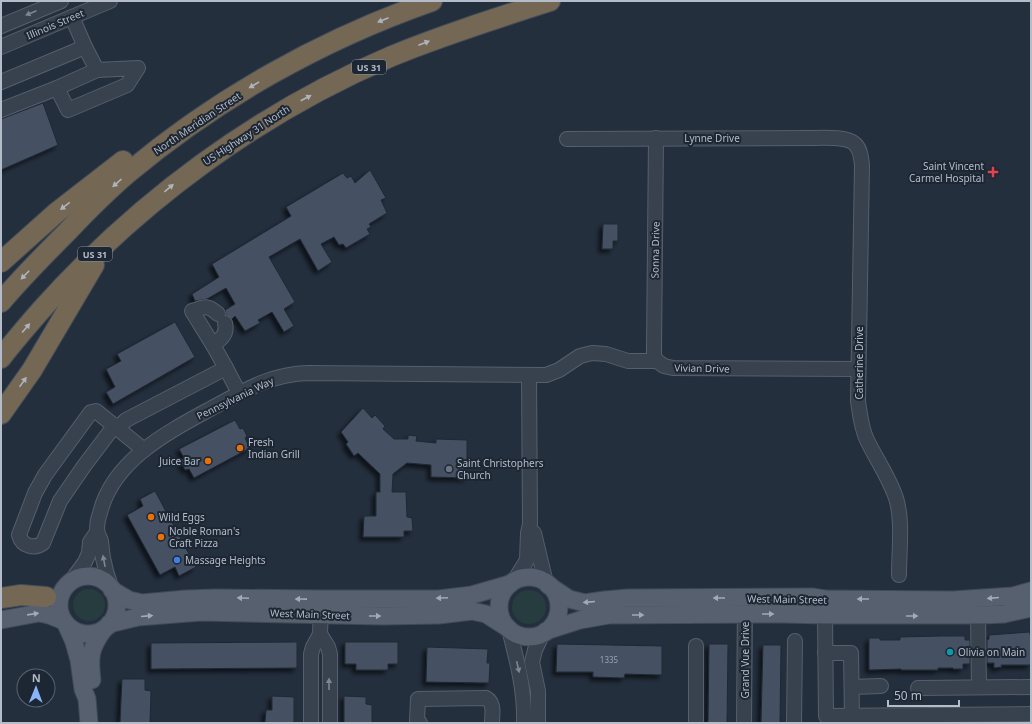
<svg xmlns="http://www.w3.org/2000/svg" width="1032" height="724" viewBox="0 0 1032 724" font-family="'Noto Sans',sans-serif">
<defs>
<filter id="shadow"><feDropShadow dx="-3.5" dy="3.5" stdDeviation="2" flood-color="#0009"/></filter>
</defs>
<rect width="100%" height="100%" fill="#242f3e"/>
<g fill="#263c3f">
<circle cx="89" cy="605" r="16"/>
<circle cx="529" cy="607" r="17"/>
</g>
<g fill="#455162" stroke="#1f2835" filter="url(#shadow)">
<polygon points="43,103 58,145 1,170 1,119"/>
<polygon points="370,170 386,198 381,200 387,213 369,224 371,227 367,229 370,234 346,248 343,244 339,245 334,237 321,244 332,262 318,271 300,239 269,257 295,302 284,309 294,326 284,332 272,312 258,320 260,323 245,331 235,316 232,319 226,315 225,310 235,304 226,288 207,299 195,301 192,294 219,277 212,264 291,216 286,207 343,173 347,178 351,176 355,183"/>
<polygon points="603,224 618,224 618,241 613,241 613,249 602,249"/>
<polygon points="175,322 195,357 113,404 106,392 115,387 106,369 121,361 117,354"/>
<polygon points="363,408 372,418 375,415 385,426 383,429 394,439 408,439 408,435 417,436 416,441 436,443 436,439 467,440 467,478 431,477 431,465 407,463 393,474 392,492 406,492 407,517 412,518 413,531 404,531 404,537 363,537 364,516 376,516 376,492 380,492 380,474 358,453 354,456 346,444 348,442 341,432"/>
<polygon points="235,420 240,429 243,428 247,436 245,438 250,448 194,478 189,469 185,470 180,460 184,458 179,449"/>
<polygon points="155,491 196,567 179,576 175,567 160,575 127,515 143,506 140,499"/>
<polygon points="1030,632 1030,635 1031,635 1031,665 1001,665 1002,667 994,668 994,663 987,663 987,640 989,639 989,635"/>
<polygon points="940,636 965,636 965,640 970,640 970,664 963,664 963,669 953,669 953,668 938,668 938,670 901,670 901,669 869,670 869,638 880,638 880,640 900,640 900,637"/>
<polygon points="297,642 297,668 151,669 151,643"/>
<polygon points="345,642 398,642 398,664 388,664 388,670 356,670 356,664 345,664"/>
<polygon points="557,644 662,646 662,675 625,674 624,678 593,677 593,672 556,672"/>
<polygon points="709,644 728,644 727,723 708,723"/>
<polygon points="763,645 781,645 780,723 761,723"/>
<polygon points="427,647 488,649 487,663 490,663 489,683 426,682"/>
<polygon points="122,679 145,679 145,690 151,691 150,723 120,723"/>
<polygon points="272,696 294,697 294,723 265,723 266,710 272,710"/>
<polygon points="344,696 366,697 366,704 372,705 372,723 344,723"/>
</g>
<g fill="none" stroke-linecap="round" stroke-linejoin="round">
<g stroke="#565f6c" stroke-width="16">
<g id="minor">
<polyline points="1,26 61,1"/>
<polyline points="1,47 110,1"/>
<polyline points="1,82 85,47"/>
<polyline points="57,88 97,70"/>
<polyline points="1,110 57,88 68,110 127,85 138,68 97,70 85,47 72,17"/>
<polyline points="656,138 654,349 654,356 657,361"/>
<path d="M567,139L810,138C821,138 847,136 855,144C861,150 861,158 862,165L858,401C860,414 861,428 867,440C876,459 889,477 896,498C903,520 899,551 899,575"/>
<path d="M225,323C228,334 221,339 213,345L226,368"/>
<path d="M213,345L192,311C205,306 208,305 218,314"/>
<path d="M115,425L84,466L60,501L43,543C35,549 22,547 19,535L35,493L45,475L91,412L96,411L144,450"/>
<polyline points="118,428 126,420 226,368 239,393"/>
<polyline points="534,533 546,583"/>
<polyline points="514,581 527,560 528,533 530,524 529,375"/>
<polyline points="69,584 85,562 89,553 90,542 97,532"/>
<path d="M112,589C108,579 105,569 103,558C102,553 102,547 101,542C101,539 99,537 98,534C96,528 98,519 100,513C113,460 168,432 212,408C244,391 270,374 308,373L546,375L559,370L580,356L592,353L606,354L628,361H657L664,366L673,368L858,369"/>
<polyline points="825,615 826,716 1031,714"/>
<polyline points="978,615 979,687"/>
<path d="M509,629C517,661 525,690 524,723"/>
<polyline points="320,634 328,647 330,654 330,723"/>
<polyline points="825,653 851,653 852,716"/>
<polyline points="852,687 881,686"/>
<polyline points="918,688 1031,687"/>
<polyline points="311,723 311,654 313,647 320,634 321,606"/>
<path d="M420,723L417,721L418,699L486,698C495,703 492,714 492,723"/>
<polyline points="538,723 538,691 532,662 535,650 543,633"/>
<polyline points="696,723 696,646"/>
<polyline points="744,723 745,604"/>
<polyline points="794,723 795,641"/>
</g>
</g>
<g stroke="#414a57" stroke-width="19">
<g id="major">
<circle cx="88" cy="605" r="29"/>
<circle cx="529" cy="607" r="30"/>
<polyline points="548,585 569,599 585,603 605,600 628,598 813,597 825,599 953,600 1013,596 1031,591"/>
<polyline points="112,590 129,600 142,603 186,599 216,598 321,599 439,599 472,595 510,584"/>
<polyline points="1,620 39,613 49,615 64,621"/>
<polyline points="66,624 74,642 79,660 83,689 87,699 89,723"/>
<polyline points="109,624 138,617 201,612 382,616 439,615 472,611 486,614 508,628"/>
<polyline points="546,631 580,620 609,615 783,614 825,615 982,615 1004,614 1031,608"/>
<path d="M92,680C89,657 90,648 104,629"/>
</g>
</g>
<g stroke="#434c59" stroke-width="22">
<g id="highway">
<polyline points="1,262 56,213 123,161"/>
<path d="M1,302C22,277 45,254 68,231C87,211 107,191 128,173C217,98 323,39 432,1"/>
<path d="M1,358C14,341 28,325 42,309C139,201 258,113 392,56C443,35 497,18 550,1"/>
<polyline points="1,414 32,370 94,265"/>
<polyline points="1,598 21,595 46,597"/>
</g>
</g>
<use href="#minor" stroke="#38414e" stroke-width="14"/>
<use href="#major" stroke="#56606e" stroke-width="17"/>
<use href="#highway" stroke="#746855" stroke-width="20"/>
</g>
<defs><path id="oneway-solid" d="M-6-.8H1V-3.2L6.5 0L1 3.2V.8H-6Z"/></defs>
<g fill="#7c8592">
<use href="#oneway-solid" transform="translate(31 13) rotate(157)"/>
<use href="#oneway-solid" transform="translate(104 561) rotate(-101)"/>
<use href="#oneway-solid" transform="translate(518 667) rotate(77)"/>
<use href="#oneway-solid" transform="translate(329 684) rotate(-90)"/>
</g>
<g fill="#aeb4bd">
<use href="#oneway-solid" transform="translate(383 20) rotate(157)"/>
<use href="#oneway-solid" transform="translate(424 43) rotate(-21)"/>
<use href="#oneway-solid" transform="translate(254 85) rotate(149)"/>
<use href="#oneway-solid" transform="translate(306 98) rotate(-28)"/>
<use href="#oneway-solid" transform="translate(117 183) rotate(138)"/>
<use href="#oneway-solid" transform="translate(169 188) rotate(-40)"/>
<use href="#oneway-solid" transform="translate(65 206) rotate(142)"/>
<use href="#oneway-solid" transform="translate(25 275) rotate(134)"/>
<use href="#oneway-solid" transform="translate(26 328) rotate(-50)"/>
<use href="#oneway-solid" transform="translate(23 382) rotate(-55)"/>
</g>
<g fill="#a1aab7">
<use href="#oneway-solid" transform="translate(243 598) rotate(-178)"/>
<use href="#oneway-solid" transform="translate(442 598) rotate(178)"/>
<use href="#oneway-solid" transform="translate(719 598) rotate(180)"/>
<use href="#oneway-solid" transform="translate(993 598) rotate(175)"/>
<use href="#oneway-solid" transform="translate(301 599) rotate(-179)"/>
<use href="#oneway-solid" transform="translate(863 599) rotate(-180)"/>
<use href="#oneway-solid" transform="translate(589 602) rotate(175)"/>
<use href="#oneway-solid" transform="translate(33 614) rotate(-8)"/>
<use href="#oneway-solid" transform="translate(768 614)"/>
<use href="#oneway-solid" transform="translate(638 615)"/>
<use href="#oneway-solid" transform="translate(147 616) rotate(-5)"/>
<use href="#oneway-solid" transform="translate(375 616)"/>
<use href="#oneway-solid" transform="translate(912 616)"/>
</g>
<path fill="#e0444e" stroke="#1d2633" stroke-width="1.5" d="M991 166h4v4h4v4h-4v4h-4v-4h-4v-4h4z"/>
<g fill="#e8710a" stroke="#1d2633" stroke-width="1.5">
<circle cx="240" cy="448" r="4"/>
<circle cx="208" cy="461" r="4"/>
<circle cx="151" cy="517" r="4"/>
<circle cx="161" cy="537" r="4"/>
</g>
<circle fill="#6b7280" stroke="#1d2633" stroke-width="1.5" cx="449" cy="469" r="4"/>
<circle fill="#3f7fe0" stroke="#1d2633" stroke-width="1.5" cx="177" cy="560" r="4"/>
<circle fill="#0f9aa8" stroke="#1d2633" stroke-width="1.5" cx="950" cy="652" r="4"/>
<g text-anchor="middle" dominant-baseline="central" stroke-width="4" stroke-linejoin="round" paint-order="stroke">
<g font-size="8" fill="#98a1af">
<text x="609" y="659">1335</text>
</g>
<g fill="#1d2633" stroke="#878f9c" stroke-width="1">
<rect x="352" y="60" width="34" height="14" rx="3"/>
<rect x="78" y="247" width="34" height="14" rx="3"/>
</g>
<g font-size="9" font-weight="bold" fill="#b4bcc9">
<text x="369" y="67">US 31</text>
<text x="95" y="254">US 31</text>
</g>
<g font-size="10" fill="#b4bcc9" stroke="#1d2633">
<text transform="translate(55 24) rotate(-23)">Illinois Street</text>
<text transform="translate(197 123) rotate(-34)">North Meridian Street</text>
<text transform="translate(246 135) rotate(-33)">US Highway 31 North</text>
<text x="712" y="138">Lynne Drive</text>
<text transform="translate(655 250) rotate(-89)">Sonna Drive</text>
<text transform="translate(859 363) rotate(-90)">Catherine Drive</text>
<text transform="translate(702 368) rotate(1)">Vivian Drive</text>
<text transform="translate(235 398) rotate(-26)">Pennsylvania Way</text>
<text transform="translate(787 599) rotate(1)">West Main Street</text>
<text transform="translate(310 614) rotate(2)">West Main Street</text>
<text transform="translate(745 660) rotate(-90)">Grand Vue Drive</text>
</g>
<g font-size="10" fill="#b4bcc9" stroke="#1d2633" text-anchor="start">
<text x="984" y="166" text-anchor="end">Saint Vincent<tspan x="984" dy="12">Carmel Hospital</tspan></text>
<text x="248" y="442">Fresh<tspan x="248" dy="12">Indian Grill</tspan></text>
<text x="200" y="461" text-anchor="end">Juice Bar</text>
<text x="457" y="463">Saint Christophers<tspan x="457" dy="12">Church</tspan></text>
<text x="159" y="517">Wild Eggs</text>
<text x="169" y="531">Noble Roman's<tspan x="169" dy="12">Craft Pizza</tspan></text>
<text x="185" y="560">Massage Heights</text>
<text x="958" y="652">Olivia on Main</text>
</g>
</g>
<rect width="1032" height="724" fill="none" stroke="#b4bcc9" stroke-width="4"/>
<g transform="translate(36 688) rotate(1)"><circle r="19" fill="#1d2633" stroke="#59626f"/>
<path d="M0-3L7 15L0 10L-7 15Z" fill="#8ab4f8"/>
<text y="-6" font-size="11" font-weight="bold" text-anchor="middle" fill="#b4bcc9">N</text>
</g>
<path d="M888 700v6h71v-6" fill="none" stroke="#b4bcc9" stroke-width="2"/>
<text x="894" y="700" font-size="12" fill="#b4bcc9" stroke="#1d2633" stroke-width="3" paint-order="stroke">50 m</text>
</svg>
